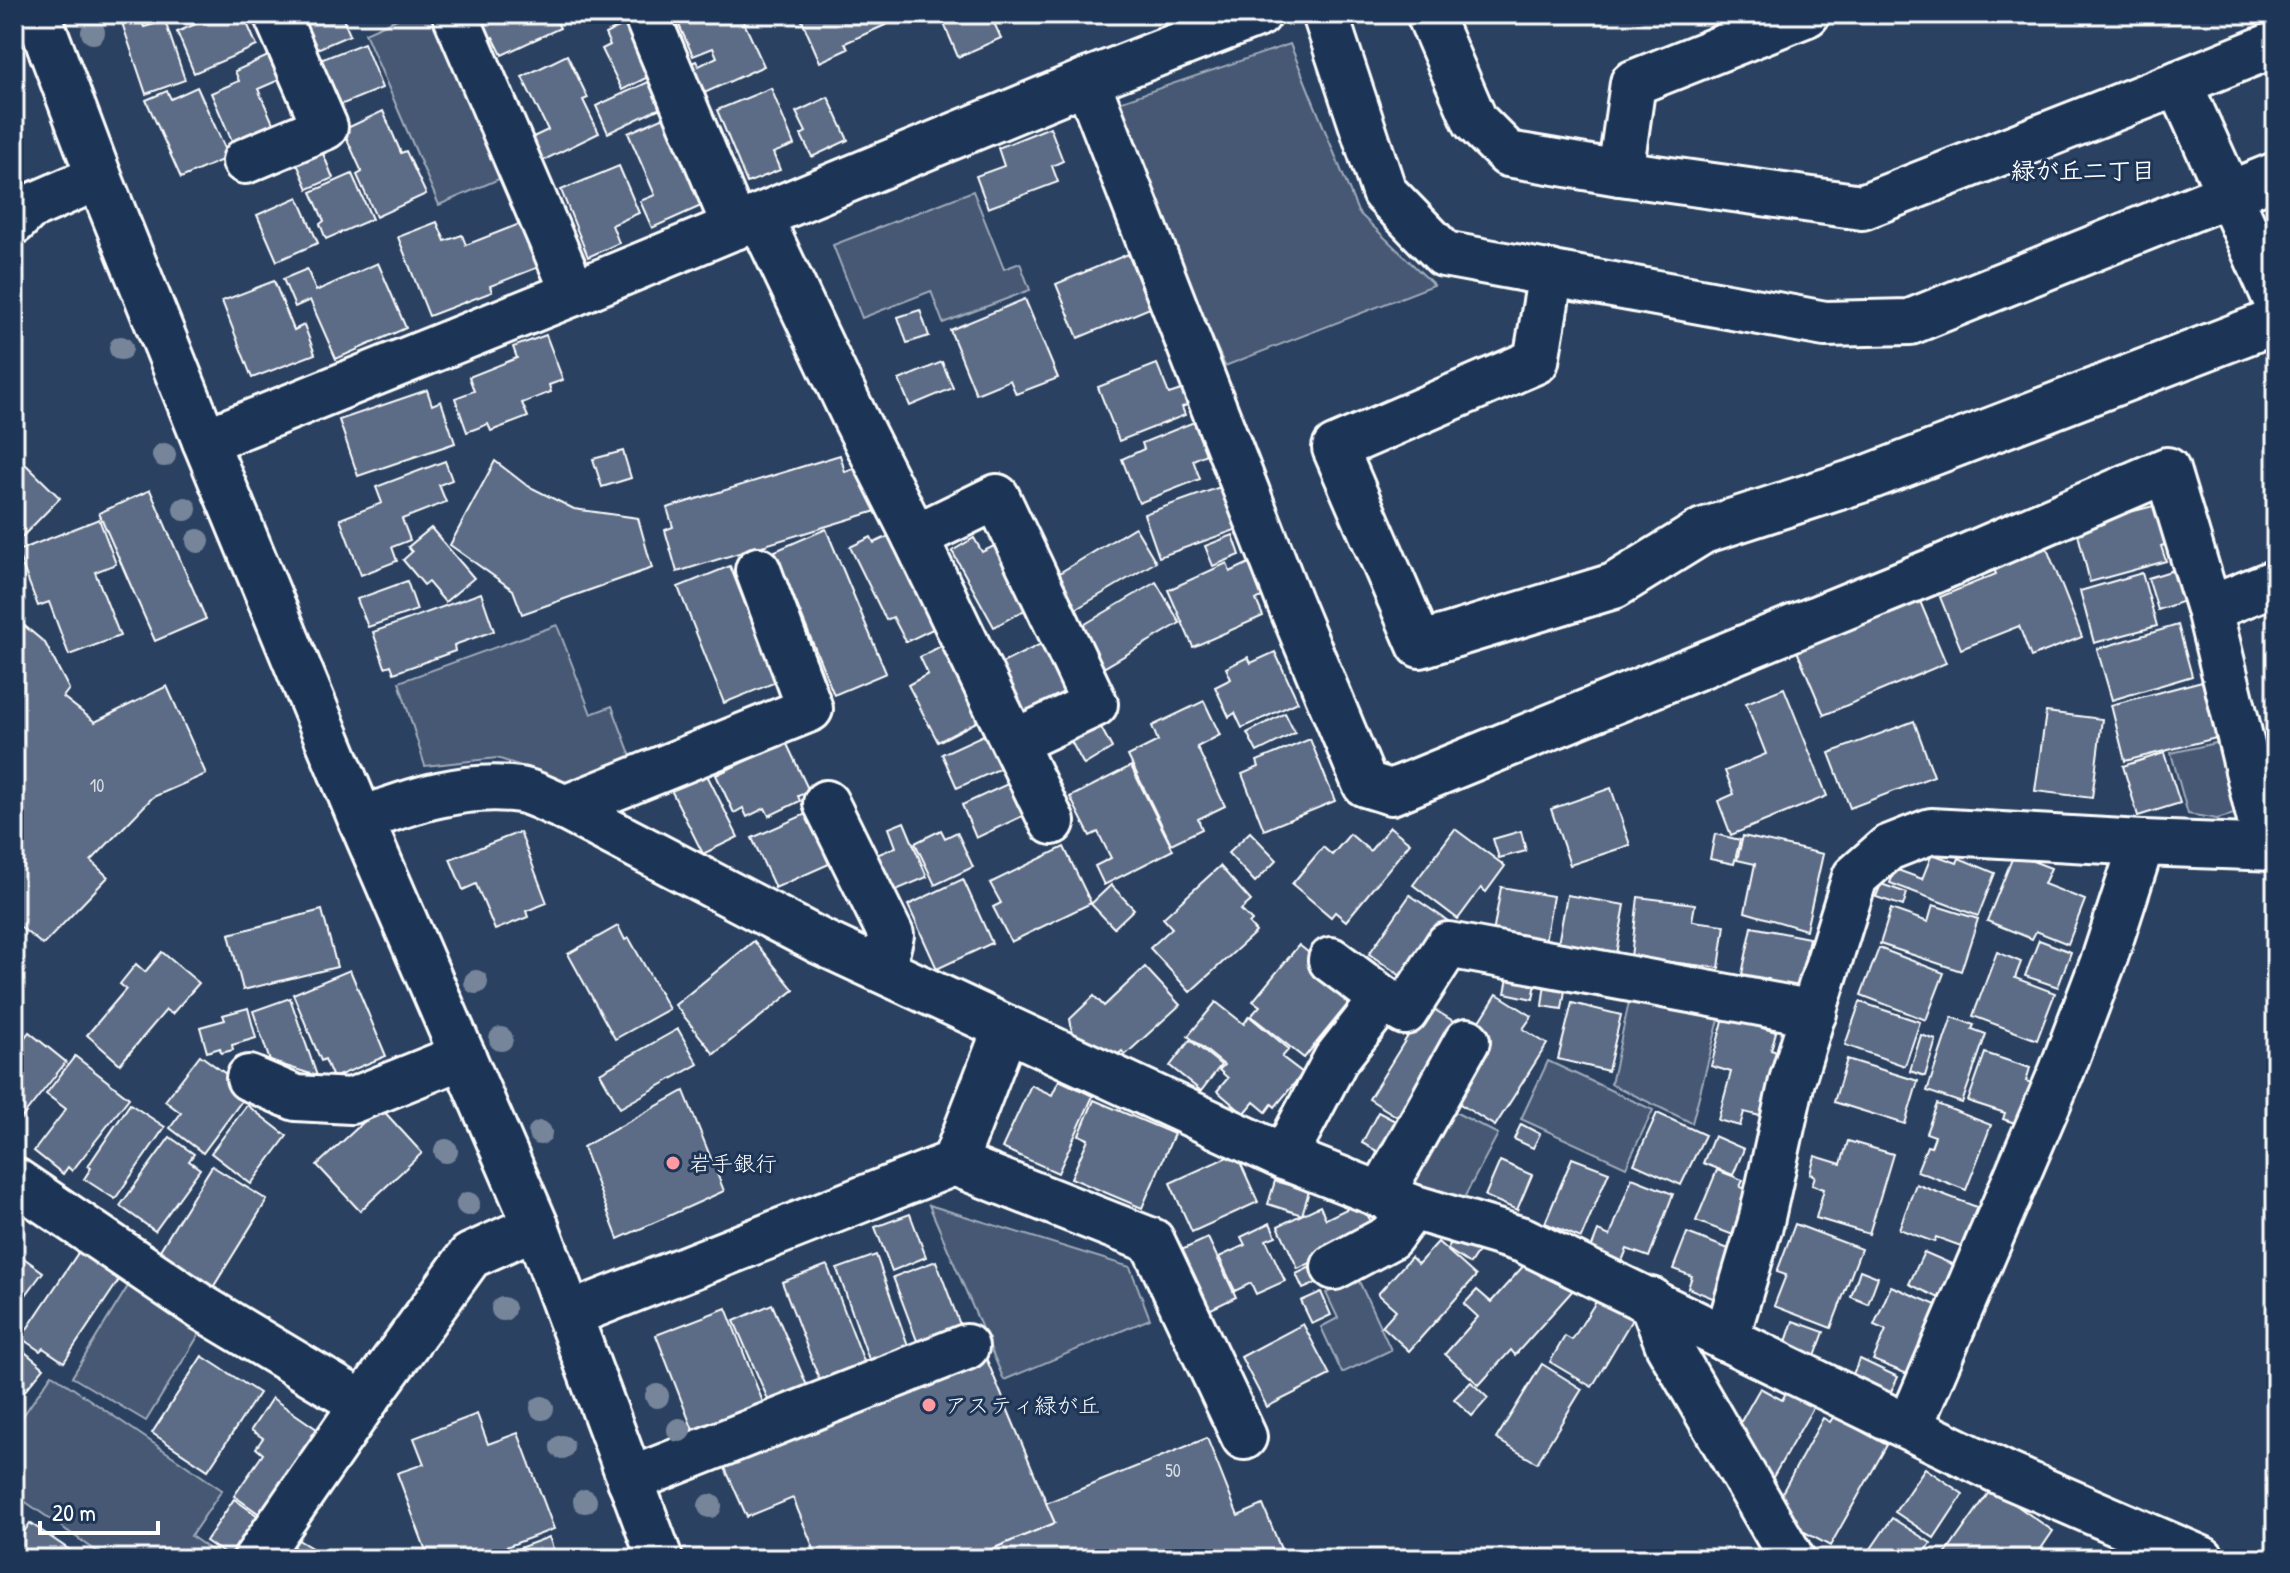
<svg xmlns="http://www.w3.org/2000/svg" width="2290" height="1573" viewBox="0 0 2290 1573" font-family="'Patrick Hand','Klee One',sans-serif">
<rect width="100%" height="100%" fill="#2a4161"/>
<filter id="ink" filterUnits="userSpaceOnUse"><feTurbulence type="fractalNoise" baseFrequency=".0125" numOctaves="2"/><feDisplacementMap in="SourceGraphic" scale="16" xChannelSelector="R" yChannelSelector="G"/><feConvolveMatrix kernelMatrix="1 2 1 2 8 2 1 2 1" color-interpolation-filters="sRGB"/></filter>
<g filter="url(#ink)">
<g fill="#465975" stroke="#a2acba" stroke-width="2">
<polygon points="408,14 437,14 506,176 439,205 365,33"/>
<polygon points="1290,44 1358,212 1434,285 1225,366 1110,105"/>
<polygon points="973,191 1004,269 1020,263 1030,290 943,323 931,291 862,318 833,245"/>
<polygon points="557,625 591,714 612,706 633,762 565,787 536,771 497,758 425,766 399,682"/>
<polygon points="2220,742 2234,814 2217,819 2188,814 2171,753"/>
<polygon points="1631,993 1721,1012 1692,1123 1611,1084"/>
<polygon points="1548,1061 1653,1110 1626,1167 1521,1119"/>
<polygon points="1443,1106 1498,1134 1457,1211 1403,1183"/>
<polygon points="929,1205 1130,1267 1150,1319 1004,1380"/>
<polygon points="1358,1279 1391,1350 1342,1373 1321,1327 1338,1318 1326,1293"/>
<polygon points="130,1283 203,1328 146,1421 72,1377"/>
<polygon points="52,1374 222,1490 191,1536 224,1559 108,1559 14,1494 14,1429"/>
</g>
<g fill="#5b6c86" stroke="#fff" stroke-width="2">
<polygon points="139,14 144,27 165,21 185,80 146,94 121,20"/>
<polygon points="219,14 243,14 257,46 194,73 177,32"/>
<polygon points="294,14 341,14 350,35 310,52"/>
<polygon points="472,14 553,14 560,28 502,55 493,37 484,41"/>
<polygon points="674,14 740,14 764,66 700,95 687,65 696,61 699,66 717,57 713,48 693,56"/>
<polygon points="799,14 910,14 845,43 848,49 820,62"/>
<polygon points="940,14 990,14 1001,38 958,57"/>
<polygon points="631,21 651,61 643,65 648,77 622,90 602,49 610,45 605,34"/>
<polygon points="364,43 382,88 333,108 315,62"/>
<polygon points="567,55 588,98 583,100 599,133 542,161 531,138 548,130 522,77"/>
<polygon points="268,56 279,80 258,89 275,128 234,146 211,93 239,81 235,71"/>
<polygon points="657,78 669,104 608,133 596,106"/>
<polygon points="197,87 229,157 181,178 146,100 167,91 171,99"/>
<polygon points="771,88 794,145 773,153 780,170 747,183 717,110"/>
<polygon points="828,97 848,140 812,157 801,135 806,132 796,112"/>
<polygon points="383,111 401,153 406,151 426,194 376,217 357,175 362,172 343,130"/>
<polygon points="671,114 710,202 652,228 640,201 655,195 628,133"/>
<polygon points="1050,127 1063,161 1052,166 1058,182 988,208 976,176 1004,166 998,148"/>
<polygon points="320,146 333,178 308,189 294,157"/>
<polygon points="619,166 639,213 612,225 619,243 588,257 561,190"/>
<polygon points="352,174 372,219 326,239 320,224 324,221 311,192"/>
<polygon points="298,197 318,243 277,261 257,215"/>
<polygon points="437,222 445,241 462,235 466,245 522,223 539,267 490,286 492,292 429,316 398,237"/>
<polygon points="1128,254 1150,308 1078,338 1056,284"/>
<polygon points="378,263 406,328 336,359 310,300 295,307 283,279 307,269 316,291"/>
<polygon points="274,281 294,330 304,325 315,354 252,378 222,301"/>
<polygon points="1025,299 1058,378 1016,394 1010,380 976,394 950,330"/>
<polygon points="920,310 929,336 907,343 898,317"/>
<polygon points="546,335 563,380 549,385 551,392 522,403 528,417 491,431 488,424 467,432 455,398 474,391 469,377 517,358 513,347"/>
<polygon points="942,362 953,388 910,406 899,380"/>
<polygon points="1157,364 1169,394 1181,390 1187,405 1182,407 1185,415 1119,441 1098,387"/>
<polygon points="427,390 432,405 441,401 455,443 358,476 339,420"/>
<polygon points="1194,422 1206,454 1193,460 1200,479 1139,503 1122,459 1144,449 1142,443"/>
<polygon points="623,451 631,478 602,487 593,459"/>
<polygon points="14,453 60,498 17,542 14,539"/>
<polygon points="840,455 845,472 862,466 876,511 677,572 665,530 673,527 667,508"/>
<polygon points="445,461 452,480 439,485 446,502 402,519 410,540 392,547 397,561 361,575 340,519 382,503 376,487"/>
<polygon points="495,461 526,485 574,509 638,518 652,568 522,614 513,590 450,545"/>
<polygon points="1223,486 1238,529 1159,557 1144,514"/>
<polygon points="150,490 206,619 155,641 99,513"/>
<polygon points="2161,504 2171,543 2161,546 2166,561 2090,582 2076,526"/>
<polygon points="99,519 116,564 95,572 120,636 69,655 49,602 38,606 17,551"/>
<polygon points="1135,527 1156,562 1071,612 1051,578"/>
<polygon points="431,528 474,578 445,602 428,582 424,585 403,560 412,552 408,547"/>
<polygon points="826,529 886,673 834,695 775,551"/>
<polygon points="893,534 939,626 906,642 893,617 886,620 850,547 871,537 874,543"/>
<polygon points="1233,535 1240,555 1213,566 1205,546"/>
<polygon points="974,538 982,552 996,545 1030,607 994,627 952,551"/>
<polygon points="2046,546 2082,637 2031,657 2019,626 1961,649 1940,597 1996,574 1993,567"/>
<polygon points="1251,562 1265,595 1256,600 1263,616 1193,647 1168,590 1227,563 1230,572"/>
<polygon points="730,566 776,682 724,703 678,587"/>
<polygon points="2174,570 2184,601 2158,610 2148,578"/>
<polygon points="2142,573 2157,626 2094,643 2080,591"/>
<polygon points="407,581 417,610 368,627 357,599"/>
<polygon points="1156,582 1180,623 1098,671 1075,630"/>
<polygon points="481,593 494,631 454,645 455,651 394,673 391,665 385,667 373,632"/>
<polygon points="1919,599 1946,663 1824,715 1797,651"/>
<polygon points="14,617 45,643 69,689 63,697 95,722 167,686 206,774 153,797 91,861 108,877 43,945 14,922"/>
<polygon points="2178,625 2192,676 2112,700 2097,649"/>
<polygon points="1049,640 1074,689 1022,715 998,665"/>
<polygon points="950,641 988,716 938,742 908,685 928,674 920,657"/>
<polygon points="1275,652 1298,702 1242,728 1235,713 1229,717 1215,687 1231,679 1226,668 1248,657 1251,663"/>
<polygon points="2202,681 2216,738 2125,761 2111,705"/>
<polygon points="1784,688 1827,796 1731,835 1718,801 1734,794 1725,771 1766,754 1746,703"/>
<polygon points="1204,701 1220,735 1197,747 1225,806 1198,819 1202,829 1171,844 1128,756 1158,741 1152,726"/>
<polygon points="2046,712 2102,719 2092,798 2035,791"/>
<polygon points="1285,713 1295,733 1257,752 1247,733"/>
<polygon points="1096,718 1112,748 1084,765 1067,734"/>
<polygon points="1914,721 1934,776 1850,808 1829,753"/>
<polygon points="992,731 1008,765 957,788 942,754"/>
<polygon points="1310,739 1335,801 1264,830 1242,774 1259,767 1257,761"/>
<polygon points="786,742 809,791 798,796 800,801 769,816 765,808 747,817 743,808 734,813 716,775"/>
<polygon points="2164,753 2180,803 2138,816 2123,766"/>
<polygon points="701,763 738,837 703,854 666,780"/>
<polygon points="1131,766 1173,850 1104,885 1095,866 1111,858 1098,832 1090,836 1070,797"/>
<polygon points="1014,781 1029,813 976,838 962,805"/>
<polygon points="1611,788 1630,845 1570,865 1551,809"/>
<polygon points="817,809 835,850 825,855 829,864 775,888 752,838"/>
<polygon points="904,822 927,877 889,893 874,856 896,847 889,828"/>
<polygon points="1390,827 1410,843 1346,921 1335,912 1331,917 1292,884 1323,847 1332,855 1350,834 1370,851"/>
<polygon points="1455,829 1505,866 1486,892 1481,888 1458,919 1413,885"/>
<polygon points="941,830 945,838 957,832 973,867 935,885 915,843"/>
<polygon points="1521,831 1526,851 1499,858 1493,839"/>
<polygon points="520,832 547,903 526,911 528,917 495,930 476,884 463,890 450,859"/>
<polygon points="1250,832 1277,860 1255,882 1228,853"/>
<polygon points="1715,834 1740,840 1734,864 1710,859"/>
<polygon points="1743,836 1823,854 1806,930 1745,912 1755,864 1737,860"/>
<polygon points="1064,847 1091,903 1011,942 993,907 1001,903 990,883"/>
<polygon points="1932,854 1957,863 1959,858 1995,873 1978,916 1890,883 1895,869 1922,879"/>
<polygon points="2014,854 2051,868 2044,884 2085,900 2068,944 2036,931 2032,939 1987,921"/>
<polygon points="1220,866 1251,901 1241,910 1252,921 1249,924 1256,932 1190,992 1150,948 1172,928 1163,918"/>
<polygon points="963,879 992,943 937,969 908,905"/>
<polygon points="1881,884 1907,893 1903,906 1876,897"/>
<polygon points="1111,885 1134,909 1114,928 1091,904"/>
<polygon points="1501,887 1553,896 1545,942 1493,934"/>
<polygon points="1410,895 1448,921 1416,967 1410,963 1401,976 1369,954"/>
<polygon points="1567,895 1625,905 1616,954 1558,944"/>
<polygon points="1638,897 1695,904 1692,921 1725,925 1719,968 1631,957"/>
<polygon points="1933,905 1978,919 1961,971 1880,944 1891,909 1928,922"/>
<polygon points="322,910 337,967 243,990 229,934"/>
<polygon points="618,926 625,940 629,938 669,1009 615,1039 568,954"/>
<polygon points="1752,927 1809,938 1798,992 1768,986 1769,979 1742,974"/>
<polygon points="2039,940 2071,952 2058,987 2025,976"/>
<polygon points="754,941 794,990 714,1054 675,1005"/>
<polygon points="1299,945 1333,972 1352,999 1304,1058 1251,1016 1260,1006 1253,1001"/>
<polygon points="1879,948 1944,973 1926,1020 1861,995"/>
<polygon points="162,952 199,983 172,1014 166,1010 120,1064 87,1035 126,989 120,984 136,964 145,972"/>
<polygon points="1997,952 2021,962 2015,978 2055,993 2037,1040 1973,1016"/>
<polygon points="1145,967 1180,1005 1125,1055 1122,1051 1114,1058 1073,1035 1070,1019 1094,996 1104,1006"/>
<polygon points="1510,968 1538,973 1533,999 1505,993"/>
<polygon points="350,970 386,1056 333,1078 325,1059 321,1061 293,994"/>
<polygon points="1546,975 1567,978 1562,1009 1542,1006"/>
<polygon points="1497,994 1532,1016 1523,1029 1547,1044 1495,1126 1449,1097 1470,1037"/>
<polygon points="290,998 317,1076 270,1061 253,1011"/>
<polygon points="1216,1002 1244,1024 1249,1016 1289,1049 1282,1057 1303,1073 1275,1107 1272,1104 1266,1112 1254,1102 1244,1114 1217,1091 1228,1078 1219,1070 1224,1065 1188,1036"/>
<polygon points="1860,1002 1920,1022 1905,1066 1845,1045"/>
<polygon points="1572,1003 1621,1015 1608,1071 1558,1059"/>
<polygon points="1427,1005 1463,1027 1404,1121 1369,1099"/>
<polygon points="248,1008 256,1038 232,1045 233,1050 221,1053 220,1048 207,1052 200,1027 225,1020 223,1015"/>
<polygon points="1724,1017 1776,1032 1771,1050 1781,1053 1764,1117 1744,1112 1740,1126 1718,1120 1731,1072 1711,1066"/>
<polygon points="1952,1017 1974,1025 1972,1029 1986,1034 1962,1103 1927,1091"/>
<polygon points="14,1028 25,1037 29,1032 66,1062 20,1120 14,1116"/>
<polygon points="678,1029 698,1064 620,1108 600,1073"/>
<polygon points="1921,1035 1936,1040 1925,1076 1910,1071"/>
<polygon points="1190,1040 1221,1065 1201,1091 1170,1066"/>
<polygon points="1985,1053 2030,1068 2026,1081 2035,1084 2021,1125 2003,1119 2005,1113 1968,1101"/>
<polygon points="200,1055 249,1091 203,1153 170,1128 181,1113 165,1101"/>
<polygon points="75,1056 129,1098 72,1171 68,1167 63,1174 34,1151 66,1109 46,1094"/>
<polygon points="1847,1059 1918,1081 1905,1124 1834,1102"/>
<polygon points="1059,1080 1093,1096 1058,1173 1002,1148 1031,1085 1052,1095"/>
<polygon points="684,1091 724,1191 618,1239 583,1147"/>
<polygon points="1094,1100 1174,1134 1142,1208 1071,1178 1088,1139 1079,1135"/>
<polygon points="130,1104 165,1127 115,1199 84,1179 91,1168 88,1166"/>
<polygon points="1937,1104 1991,1125 1966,1190 1917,1171 1927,1146 1931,1147 1935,1136 1926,1133"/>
<polygon points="247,1105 287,1136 251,1184 211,1153"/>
<polygon points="380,1107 422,1153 360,1211 317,1165"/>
<polygon points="1378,1112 1401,1124 1384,1155 1362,1143"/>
<polygon points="1657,1113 1705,1135 1681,1185 1634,1164"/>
<polygon points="1521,1124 1540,1134 1533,1148 1514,1139"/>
<polygon points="1714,1136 1744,1149 1733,1175 1703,1163"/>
<polygon points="170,1137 194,1154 189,1161 200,1169 155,1231 120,1206"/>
<polygon points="1848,1141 1893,1154 1869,1234 1816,1218 1824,1189 1812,1185 1815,1176 1810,1174 1815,1156 1841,1164"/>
<polygon points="1236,1153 1258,1202 1192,1232 1170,1183"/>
<polygon points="1572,1158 1609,1172 1581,1238 1545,1223"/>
<polygon points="1500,1161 1532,1175 1517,1210 1485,1196"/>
<polygon points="212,1166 267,1200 212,1289 157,1255"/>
<polygon points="1717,1170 1743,1180 1740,1187 1754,1193 1736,1236 1696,1221"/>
<polygon points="1632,1178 1673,1194 1649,1257 1627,1249 1620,1266 1589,1254 1598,1231 1610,1236"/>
<polygon points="1275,1181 1309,1191 1302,1215 1268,1204"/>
<polygon points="1916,1184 1977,1207 1961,1246 1936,1237 1934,1242 1899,1229"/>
<polygon points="1361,1202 1376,1232 1298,1269 1278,1226 1320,1206 1326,1219"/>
<polygon points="910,1214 926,1257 892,1271 875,1227"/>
<polygon points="1270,1223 1276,1236 1266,1240 1285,1281 1256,1294 1251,1283 1235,1291 1219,1257 1245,1245 1241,1237"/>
<polygon points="1795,1224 1861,1249 1831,1328 1774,1306 1786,1275 1777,1272"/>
<polygon points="1687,1233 1734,1251 1715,1299 1688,1288 1692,1276 1673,1269"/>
<polygon points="1457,1234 1480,1249 1470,1264 1447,1249"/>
<polygon points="1208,1238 1236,1297 1205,1312 1177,1252"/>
<polygon points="1438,1242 1476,1276 1409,1351 1382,1326 1396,1310 1378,1294 1411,1257 1418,1264"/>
<polygon points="80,1250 121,1277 64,1362 43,1348 40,1351 21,1338"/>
<polygon points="14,1251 43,1272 14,1311"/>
<polygon points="1924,1252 1954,1265 1939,1298 1909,1284"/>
<polygon points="876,1255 911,1354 872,1368 837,1269"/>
<polygon points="936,1261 965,1338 922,1354 893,1277"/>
<polygon points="1323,1261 1331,1277 1303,1289 1296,1274"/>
<polygon points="1526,1263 1542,1277 1550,1267 1574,1289 1515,1355 1511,1350 1479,1385 1445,1354 1478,1317 1464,1304 1477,1290 1491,1302"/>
<polygon points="827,1265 868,1372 823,1389 782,1282"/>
<polygon points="1860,1270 1878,1277 1868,1304 1851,1297"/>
<polygon points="1891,1286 1941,1307 1912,1376 1873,1360 1886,1330 1874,1325"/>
<polygon points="1321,1292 1331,1315 1312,1324 1301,1301"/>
<polygon points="1602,1292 1637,1311 1592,1387 1550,1362 1565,1336 1572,1340"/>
<polygon points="772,1304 811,1395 773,1411 734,1321"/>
<polygon points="726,1308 766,1410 696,1438 656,1335"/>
<polygon points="1793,1321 1824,1332 1814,1359 1784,1348"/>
<polygon points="1303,1324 1330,1375 1267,1407 1241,1357"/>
<polygon points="14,1343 44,1368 14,1404"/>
<polygon points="984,1353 1055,1523 968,1559 818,1559 793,1498 747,1517 720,1457"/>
<polygon points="202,1356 259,1393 208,1470 152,1433"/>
<polygon points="1860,1359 1898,1377 1888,1398 1850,1380"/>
<polygon points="1542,1364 1582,1389 1537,1463 1496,1439"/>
<polygon points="1471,1382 1488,1398 1472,1416 1454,1399"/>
<polygon points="1760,1388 1782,1400 1787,1391 1814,1406 1772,1479 1743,1463 1739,1444 1746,1430 1739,1425"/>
<polygon points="272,1398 324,1434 265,1518 234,1496 263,1454 256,1448 263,1438 251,1430"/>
<polygon points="477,1414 488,1444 518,1433 554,1529 474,1559 429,1559 397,1473 424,1464 414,1438"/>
<polygon points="1834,1416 1887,1445 1830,1546 1775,1516 1777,1502 1823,1418 1830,1422"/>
<polygon points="1207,1438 1238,1516 1263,1505 1285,1559 968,1559 1055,1523 1046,1503"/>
<polygon points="1925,1468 1963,1494 1934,1538 1895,1512"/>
<polygon points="1992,1488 2053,1531 2034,1559 1942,1559"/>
<polygon points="234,1499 265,1521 239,1559 232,1559 206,1541"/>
<polygon points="1892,1518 1931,1543 1920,1559 1864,1559"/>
<polygon points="30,1523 83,1559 14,1559 14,1547"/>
<polygon points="549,1537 557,1559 505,1559 503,1554"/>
<polygon points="295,1538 330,1559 282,1559"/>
</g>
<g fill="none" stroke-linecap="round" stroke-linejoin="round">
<g stroke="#fff" stroke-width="50">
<g id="minor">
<polyline points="38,14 99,177 205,441 361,820 536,1226 660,1559"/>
<polyline points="455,14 574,293"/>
<polyline points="646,14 735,227"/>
<polyline points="1325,14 1384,192 1444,254 1825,324 1910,322 2229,194 2179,83 1862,207 1620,173 1508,154 1475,121 1429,14"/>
<polyline points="1087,81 1289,601 1365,784 1391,792 1933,571 2167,470 2209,609 2260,820 2272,849"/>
<polyline points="2179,83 2276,44"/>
<polyline points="245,161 325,127 276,14"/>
<polyline points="1620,173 1633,83 1807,14"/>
<polyline points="2276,175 2229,194 2276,300"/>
<polyline points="760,217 855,418 915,537 1052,822"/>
<polyline points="14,222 28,208 99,177"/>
<polyline points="1551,273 1536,361 1335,448 1420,645 1614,586 1703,531 1867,478 2276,321"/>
<polyline points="205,441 574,293 1087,81 1259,14"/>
<polyline points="915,537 997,497 1095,704 1014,742"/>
<polyline points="2209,609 2276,582"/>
<polyline points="826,803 891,935 882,970"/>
<polyline points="565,808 810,709 758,570"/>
<path d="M361,820C410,801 466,782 520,790C533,792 548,801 561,806L821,942L1284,1157L1412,1207L1523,1240L2007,1475L2202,1559"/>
<polyline points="1331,960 1383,999"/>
<polyline points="249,1078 296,1098 351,1101 463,1056"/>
<polyline points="1284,1157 1336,1059 1383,999 1405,1012 1448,945 1814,1013"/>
<polyline points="954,1163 1152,1241 1244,1437"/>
<polyline points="14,1180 201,1307 363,1404"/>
<polyline points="1381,1195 1467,1041"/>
<polyline points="1334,1267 1390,1237 1412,1207"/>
<polyline points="1651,1300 1668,1345 1792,1559"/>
<polyline points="571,1314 954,1163 1006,1028"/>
<polyline points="1726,1339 1761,1222 1792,1081 1855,877 1888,848 1931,831 2142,843"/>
<polyline points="1910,1426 2061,1073 2105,957 2142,843 2276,848"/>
<polyline points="630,1480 966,1347"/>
<polyline points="256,1559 363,1404 470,1256 536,1226"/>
</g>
</g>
<use href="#minor" stroke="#1d3557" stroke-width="44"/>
</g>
<g fill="#76859a">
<circle cx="93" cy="32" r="12"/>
<circle cx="121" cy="348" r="12"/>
<circle cx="164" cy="455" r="12"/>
<circle cx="185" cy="509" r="12"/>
<circle cx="198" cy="541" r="12"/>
<circle cx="476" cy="982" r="12"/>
<circle cx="501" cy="1039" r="12"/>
<circle cx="540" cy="1133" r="12"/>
<circle cx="446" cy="1151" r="12"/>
<circle cx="468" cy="1204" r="12"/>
<circle cx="503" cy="1309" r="12"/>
<circle cx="657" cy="1396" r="12"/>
<circle cx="542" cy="1408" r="12"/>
<circle cx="679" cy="1430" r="12"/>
<circle cx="562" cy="1447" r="12"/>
<circle cx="585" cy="1501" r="12"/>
<circle cx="710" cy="1506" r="12"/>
</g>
</g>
<g fill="#ff9aa2" stroke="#1d3557" stroke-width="3">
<circle cx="673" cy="1163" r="8"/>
<circle cx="929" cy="1405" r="8"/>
</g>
<g text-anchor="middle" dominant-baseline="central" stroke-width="6" stroke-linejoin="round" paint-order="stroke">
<g font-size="18" fill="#d6dae1">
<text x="97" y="785">10</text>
<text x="1173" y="1470">50</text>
</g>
<g font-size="22" fill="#fff" stroke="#1d3557" text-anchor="start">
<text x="689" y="1163">岩手銀行</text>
<text x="945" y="1405">アスティ緑が丘</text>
</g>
<g font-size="24" font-weight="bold" fill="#fff" stroke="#1d3557">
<text x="2083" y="170">緑が丘二丁目</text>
</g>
</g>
<rect width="2290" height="1573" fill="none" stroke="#1d3557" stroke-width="48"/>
<rect x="24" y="24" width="2242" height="1525" fill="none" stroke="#fff" stroke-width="3" filter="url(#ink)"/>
<path d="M40 1521v12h118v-12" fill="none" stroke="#ffffff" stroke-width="4"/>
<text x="52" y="1521" font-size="24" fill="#ffffff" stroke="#1d3557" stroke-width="6" paint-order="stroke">20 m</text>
</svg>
